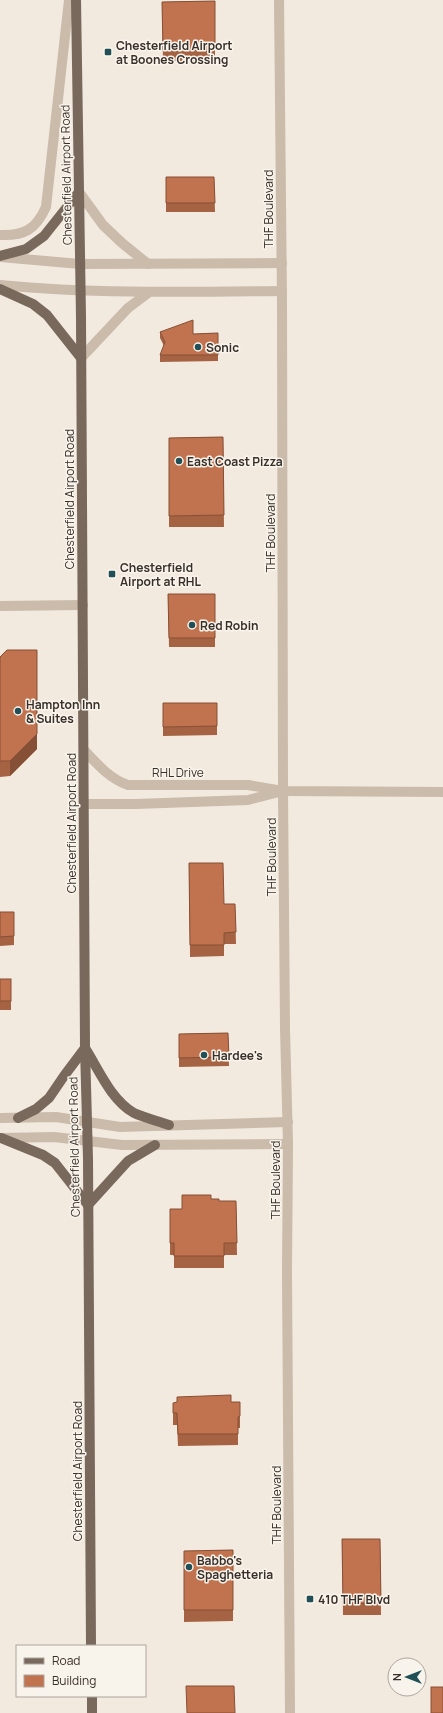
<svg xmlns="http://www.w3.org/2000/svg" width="443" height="1713" viewBox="0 0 443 1713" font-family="Manrope,sans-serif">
<rect width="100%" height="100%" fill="#f2eadf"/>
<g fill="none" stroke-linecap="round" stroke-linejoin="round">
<g stroke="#cabbab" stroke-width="10">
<polyline points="279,0 282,303 283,791 285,1028 288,1144 287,1273 290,1713"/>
<polyline points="79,192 103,225 122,243 148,264"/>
<path d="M0,235C25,236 36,229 46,207L69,0"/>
<polyline points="0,257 80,264 282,263"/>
<path d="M0,285C94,294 188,292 282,291"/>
<polyline points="81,358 128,308 148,293"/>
<polyline points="0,606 83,605"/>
<path d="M84,750C97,764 110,779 128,785H248L283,791L443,792"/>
<polyline points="84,804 136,804 248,800 279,792"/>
<polyline points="0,1118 56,1117 120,1127 288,1122"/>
<polyline points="0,1138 54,1137 122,1145 288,1144"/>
</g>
<g stroke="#79685c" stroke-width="10">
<polyline points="76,0 81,318 85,1048 88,1159 91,1646"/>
<polyline points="0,256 26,249 44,236 79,192"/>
<polyline points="0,289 33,304 47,315 81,358"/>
<path d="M85,1048C99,1070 111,1100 134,1113C145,1118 158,1121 169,1125"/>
<polyline points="18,1118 36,1109 49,1098 64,1076 85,1048"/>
<polyline points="1,1138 43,1155 55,1163 88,1205"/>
<polyline points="88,1205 128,1161 155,1145"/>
<polyline points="92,1696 92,1713"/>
</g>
</g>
<g fill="#a56343">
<polygon points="215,1 215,61 163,61 162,2"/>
<polygon points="166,177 214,177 215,212 166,212"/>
<polygon points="160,332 193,334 218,333 218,361 160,362 160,355 164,346 160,338"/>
<polygon points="223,437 224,527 169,527 169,438"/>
<polygon points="168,594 215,594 215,647 169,647"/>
<polygon points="0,657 37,749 10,776 0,777"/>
<polygon points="163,703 217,703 217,735 163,736"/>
<polygon points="189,863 224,904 235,904 236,944 224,944 224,956 190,957"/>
<polygon points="0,912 14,912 14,945 0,946"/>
<rect x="0" y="979" width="11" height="31"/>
<polygon points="228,1033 229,1066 179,1067 179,1034"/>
<polygon points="211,1199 219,1201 236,1201 237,1255 224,1255 224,1268 174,1268 174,1255 170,1255 170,1209 182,1209"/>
<polygon points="240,1402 240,1428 238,1428 238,1445 178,1446 177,1425 173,1425 173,1403"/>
<polygon points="342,1539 380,1539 381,1615 343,1615"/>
<polygon points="233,1550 233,1621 184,1622 184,1551"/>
</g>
<polygon fill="#865037" points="37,734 37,749 10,776 10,761"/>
<g fill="#c0734e" stroke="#865037">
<polygon points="215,1 215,49 163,50 162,2"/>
<polygon points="166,177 214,177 215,203 166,203"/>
<polygon points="193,320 193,334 218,333 218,355 160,355 165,342 160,332"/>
<polygon points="223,437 224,515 169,516 169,438"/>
<polygon points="168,594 215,594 215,638 169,638"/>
<polygon points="7,650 37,650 37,734 10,761 0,761 0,657"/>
<polygon points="163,703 217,703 217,726 163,727"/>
<polygon points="189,863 223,863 224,904 235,904 236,932 224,933 224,945 190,945"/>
<polygon points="0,912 14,912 14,936 0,937"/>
<rect x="0" y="979" width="11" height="22"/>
<polygon points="228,1033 229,1057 179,1058 179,1034"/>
<polygon points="182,1195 211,1195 211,1199 219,1199 219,1201 236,1201 237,1243 224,1243 224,1256 174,1256 174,1243 170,1243 170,1209 182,1209"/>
<polygon points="231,1395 231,1402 240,1402 240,1416 238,1417 238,1434 178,1434 177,1413 173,1413 173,1403 177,1402 177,1397"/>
<polygon points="342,1539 380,1539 381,1603 343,1604"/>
<polygon points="233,1550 233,1610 184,1610 184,1551"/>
<polygon points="186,1686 234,1686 235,1713 187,1713"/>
<rect x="431" y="1687" width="12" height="26"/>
</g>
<g fill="#214f57" stroke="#f9f4eb" stroke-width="1.5">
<rect x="104" y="48" width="8" height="8" rx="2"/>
<circle cx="198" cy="347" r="4"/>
<circle cx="179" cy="461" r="4"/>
<rect x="108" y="570" width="8" height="8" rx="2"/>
<circle cx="192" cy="625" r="4"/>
<circle cx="18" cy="711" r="4"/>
<circle cx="204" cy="1055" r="4"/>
<circle cx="189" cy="1567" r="4"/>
<rect x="306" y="1595" width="8" height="8" rx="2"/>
</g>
<g text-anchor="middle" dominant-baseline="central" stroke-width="3" stroke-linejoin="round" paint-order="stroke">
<g font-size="12" font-weight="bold" fill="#382f2a" stroke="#f9f4eb" text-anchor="start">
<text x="116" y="45">Chesterfield Airport<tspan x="116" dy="14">at Boones Crossing</tspan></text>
<text x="206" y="347">Sonic</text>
<text x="187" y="461">East Coast Pizza</text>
<text x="120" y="567">Chesterfield<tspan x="120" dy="14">Airport at RHL</tspan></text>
<text x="200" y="625">Red Robin</text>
<text x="26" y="704">Hampton Inn<tspan x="26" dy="14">&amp; Suites</tspan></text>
<text x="212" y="1055">Hardee's</text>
<text x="197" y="1560">Babbo's<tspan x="197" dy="14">Spaghetteria</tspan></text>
<text x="318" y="1599">410 THF Blvd</text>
</g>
<g font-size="12" fill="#382f2a" stroke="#f9f4eb">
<text transform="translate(66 175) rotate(-91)">Chesterfield Airport Road</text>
<text transform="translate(268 209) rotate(-90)">THF Boulevard</text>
<text transform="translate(69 499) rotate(-90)">Chesterfield Airport Road</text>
<text transform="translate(270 533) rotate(-90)">THF Boulevard</text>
<text x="178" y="772">RHL Drive</text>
<text transform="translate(71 823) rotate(-90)">Chesterfield Airport Road</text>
<text transform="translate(271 857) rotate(-90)">THF Boulevard</text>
<text transform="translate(74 1147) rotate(-91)">Chesterfield Airport Road</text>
<text transform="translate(275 1180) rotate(-90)">THF Boulevard</text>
<text transform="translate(77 1471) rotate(-90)">Chesterfield Airport Road</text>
<text transform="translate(276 1505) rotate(-90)">THF Boulevard</text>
</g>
</g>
<rect x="16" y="1645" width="130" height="52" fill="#f9f4eb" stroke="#aca59e"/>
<rect x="24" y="1658" width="20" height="6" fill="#79685c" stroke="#aca59e"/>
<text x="52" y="1665" font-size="12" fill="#382f2a">Road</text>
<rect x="24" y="1675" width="20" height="12" fill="#c0734e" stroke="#aca59e"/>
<text x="52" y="1685" font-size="12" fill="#382f2a">Building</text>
<g transform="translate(407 1677) rotate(270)"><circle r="19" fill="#f9f4eb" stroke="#aca59e"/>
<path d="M0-3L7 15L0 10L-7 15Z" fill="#214f57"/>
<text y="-6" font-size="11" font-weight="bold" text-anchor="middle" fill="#382f2a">N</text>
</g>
</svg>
